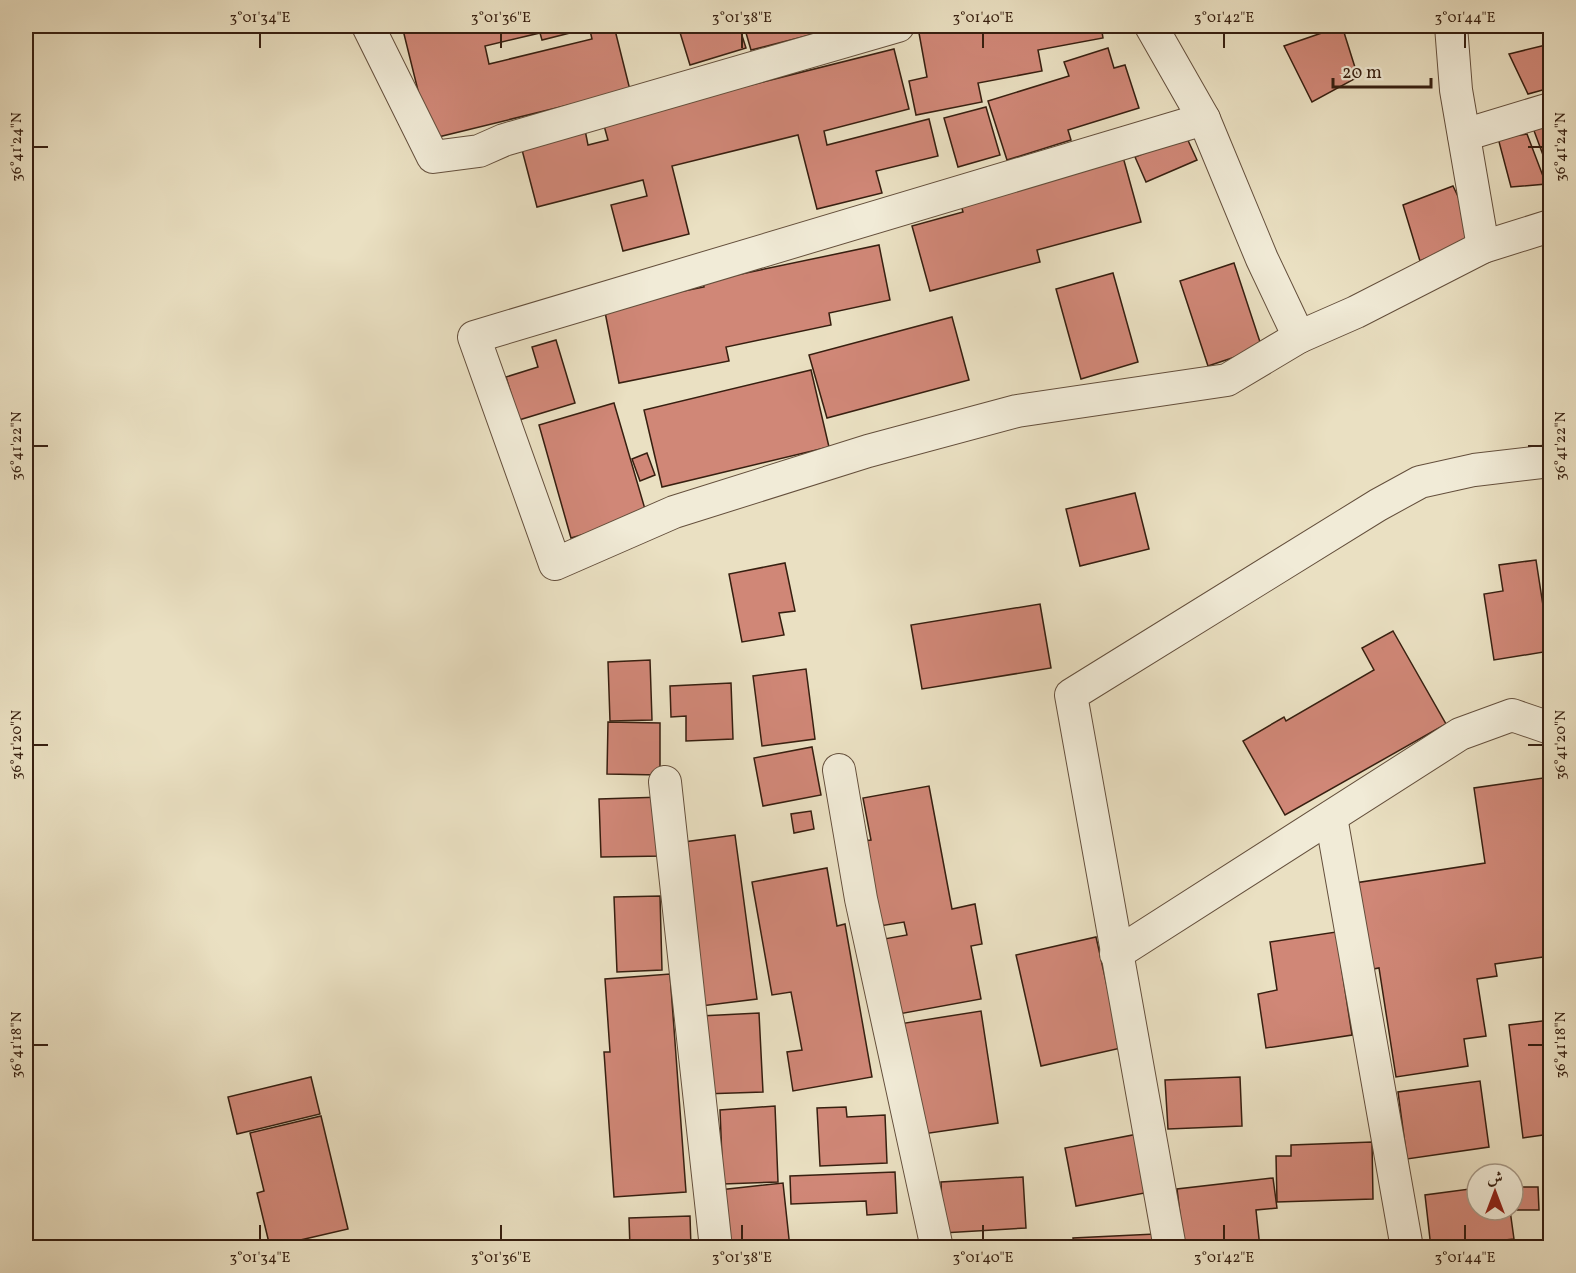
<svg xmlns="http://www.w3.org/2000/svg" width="1576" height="1273" font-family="Vollkorn,Amiri,serif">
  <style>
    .building { fill: #d08777; stroke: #371f10; stroke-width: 1.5 }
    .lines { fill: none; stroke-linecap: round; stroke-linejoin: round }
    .street-casing { stroke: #644f3c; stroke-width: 34 }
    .street { stroke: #f1ebd7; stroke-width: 32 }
    .ticks { fill: none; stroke: #371f10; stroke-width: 2 }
    .neatline { fill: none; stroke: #371f10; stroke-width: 2 }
    .ticks-label { font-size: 15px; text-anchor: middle; fill: #371f10 }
  </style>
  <rect width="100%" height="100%" fill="#eae0c2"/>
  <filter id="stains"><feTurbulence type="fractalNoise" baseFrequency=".00333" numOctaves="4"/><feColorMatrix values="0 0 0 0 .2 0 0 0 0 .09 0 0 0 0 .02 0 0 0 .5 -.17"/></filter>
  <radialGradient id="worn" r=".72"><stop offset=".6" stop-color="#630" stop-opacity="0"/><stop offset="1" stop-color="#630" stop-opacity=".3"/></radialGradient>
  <g class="building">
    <path d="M402 26H585L586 29 542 40 540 33 485 46 489 64 592 39 589 26H614L630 90 430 139Z"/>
    <path d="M678 26H739L746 48 690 65Z"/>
    <path d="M744 26H816L818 33 751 50Z"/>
    <path d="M957 26H1101L1103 38 1038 50 1042 71 978 83 982 102 916 115 909 81 927 77 919 33Z"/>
    <path d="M1342 26 1358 77 1312 102 1284 46Z"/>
    <path d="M1550 44V88L1528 94 1509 54Z"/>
    <path d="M1108 48 1114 68 1125 65 1139 108 1068 130 1071 140 1007 160 988 101 1069 76 1064 62Z"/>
    <path d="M894 49 909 109 824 131 827 145 929 119 938 156 876 171 882 193 817 209 798 135 672 166 689 234 623 251 611 205 647 196 643 180 537 207 521 146 585 130 588 145 608 140 603 122Z"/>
    <path d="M986 107 1000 155 958 167 944 118Z"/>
    <path d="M1550 126V174L1533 128Z"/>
    <path d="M1527 134 1546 184 1511 187 1498 138Z"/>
    <path d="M1186 136 1197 160 1146 182 1135 157Z"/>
    <path d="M1123 157 1141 222 1037 250 1040 262 930 291 912 226 963 212 960 201Z"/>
    <path d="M1453 186 1477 236 1420 261 1403 205Z"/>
    <path d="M879 245 890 300 829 313 831 325 726 347 729 361 619 383 604 307 704 287 703 282Z"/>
    <path d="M1234 263 1262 348 1208 366 1180 281Z"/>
    <path d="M1113 273 1138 362 1081 379 1056 289Z"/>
    <path d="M952 317 969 380 827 418 809 355Z"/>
    <path d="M556 340 575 403 519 420 506 377 538 367 532 347Z"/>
    <path d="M811 370 829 447 662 487 644 410Z"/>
    <path d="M614 403 647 516 571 538 539 425Z"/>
    <path d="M647 453 655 475 640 481 632 459Z"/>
    <path d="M1135 493 1149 549 1080 566 1066 509Z"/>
    <path d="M1536 560 1550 651 1494 660 1484 594 1503 591 1499 565Z"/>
    <path d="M785 563 795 611 779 613 784 635 742 642 729 574Z"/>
    <path d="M1040 604 1051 668 922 689 911 625Z"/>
    <path d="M1393 631 1446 724 1285 815 1243 741 1284 717 1286 721 1374 670 1362 648Z"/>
    <path d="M650 660 652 720 610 721 608 662Z"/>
    <path d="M806 669 815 739 762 746 753 676Z"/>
    <path d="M731 683 733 739 686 741V716L671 717 670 686Z"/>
    <path d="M608 722 660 723V775L607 774Z"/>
    <path d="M812 747 821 795 763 806 754 758Z"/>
    <path d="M1543 778 1550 826V956L1495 964 1497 976 1477 979 1486 1036 1464 1039 1468 1066 1396 1077 1379 968 1368 970 1355 883 1485 863 1474 788Z"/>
    <path d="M929 786 952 909 975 904 982 944 971 946 981 999 899 1014 884 939 907 935 904 922 880 926 863 841 871 840 863 798Z"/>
    <path d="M663 797 664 856 601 857 599 799Z"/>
    <path d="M811 811 814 829 794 833 791 814Z"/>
    <path d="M735 835 757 999 701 1006 684 842Z"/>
    <path d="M827 868 837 926 845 924 872 1077 793 1091 787 1052 802 1050 791 992 772 995 752 882Z"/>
    <path d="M660 896 662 970 617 972 614 897Z"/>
    <path d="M1336 932 1352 1035 1266 1048 1258 994 1277 990 1270 942Z"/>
    <path d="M1096 937 1121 1048 1041 1066 1016 955Z"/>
    <path d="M670 974 686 1192 614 1197 604 1052H610L605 979Z"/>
    <path d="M981 1011 998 1123 916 1135 899 1024Z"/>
    <path d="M759 1013 763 1092 703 1094 700 1016Z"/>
    <path d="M1550 1020V1134L1523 1138 1509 1025Z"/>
    <path d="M311 1077 320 1114 237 1134 228 1097Z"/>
    <path d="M1240 1077 1242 1126 1168 1129 1165 1080Z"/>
    <path d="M1480 1081 1489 1147 1407 1159 1398 1092Z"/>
    <path d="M775 1106 778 1182 723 1184 720 1110Z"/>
    <path d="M846 1107 847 1117 885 1115 887 1163 820 1166 817 1108Z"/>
    <path d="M321 1116 348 1229 270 1247 257 1193 264 1191 250 1133Z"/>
    <path d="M1138 1134 1150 1192 1076 1206 1065 1148Z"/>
    <path d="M1372 1142 1373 1199 1277 1202 1276 1156H1291V1145Z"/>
    <path d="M895 1172 897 1213 867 1215 866 1201 791 1204 790 1176Z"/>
    <path d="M1023 1177 1026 1228 943 1233 941 1182Z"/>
    <path d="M1273 1178 1277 1208 1256 1210 1260 1248H1184L1177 1189Z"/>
    <path d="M783 1183 790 1248H726L719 1190Z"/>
    <path d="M1516 1187H1538L1539 1210H1517Z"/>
    <path d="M1477 1188V1210H1510L1514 1239 1431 1248 1425 1195Z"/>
    <path d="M690 1216 691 1248H630L629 1218Z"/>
    <path d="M1155 1234 1156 1248H1074L1073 1238Z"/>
  </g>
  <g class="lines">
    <defs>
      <g id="street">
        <path d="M368 26 433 157 479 151 504 140 898 26"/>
        <path d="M1151 26 1204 119 1262 259 1299 337 1356 312 1483 247 1550 226"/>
        <path d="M1451 26 1456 90 1483 247"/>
        <path d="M1204 119 474 337 555 564 674 512 868 451 1017 411 1227 380 1299 337"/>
        <path d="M1464 135 1550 109"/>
        <path d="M839 770 861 899 937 1248"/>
        <path d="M665 782 716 1248"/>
        <path d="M1331 817 1407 1248"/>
        <path d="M1116 954 1460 734 1512 715 1550 728"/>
        <path d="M1170 1248 1071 695 1378 505 1420 482 1474 470 1550 461"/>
      </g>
    </defs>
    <use href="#street" class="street-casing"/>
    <use href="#street" class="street"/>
  </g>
  <path class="ticks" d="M260 33V48M501 33V48M742 33V48M983 33V48M1224 33V48M1465 33V48M33 147H48M1528 147H1543M33 446H48M1528 446H1543M33 745H48M1528 745H1543M33 1045H48M1528 1045H1543M260 1225V1240M501 1225V1240M742 1225V1240M983 1225V1240M1224 1225V1240M1465 1225V1240"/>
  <rect width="1576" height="1273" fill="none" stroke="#eae0c2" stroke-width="66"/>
  <g transform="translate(1495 1192)"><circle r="28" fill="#f1ebd7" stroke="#a79987" stroke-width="1.5"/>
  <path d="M0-4.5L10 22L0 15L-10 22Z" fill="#8f2418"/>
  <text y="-9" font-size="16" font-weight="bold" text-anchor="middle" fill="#371f10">ش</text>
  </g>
  <path d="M1333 78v9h98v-9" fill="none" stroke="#371f10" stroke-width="3"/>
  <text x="1342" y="78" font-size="18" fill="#371f10" stroke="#f1ebd7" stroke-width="4.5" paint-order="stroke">20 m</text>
  <rect x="33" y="33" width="1510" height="1207" class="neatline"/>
  <g class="ticks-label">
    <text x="260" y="22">3°01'34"E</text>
    <text x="501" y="22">3°01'36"E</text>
    <text x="742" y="22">3°01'38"E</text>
    <text x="983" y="22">3°01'40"E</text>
    <text x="1224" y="22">3°01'42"E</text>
    <text x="1465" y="22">3°01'44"E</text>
    <text transform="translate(16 147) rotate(-90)" y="5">36°41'24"N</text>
    <text transform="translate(1560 147) rotate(-90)" y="5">36°41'24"N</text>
    <text transform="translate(16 446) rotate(-90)" y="5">36°41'22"N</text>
    <text transform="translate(1560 446) rotate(-90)" y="5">36°41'22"N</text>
    <text transform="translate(16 745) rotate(-90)" y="5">36°41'20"N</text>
    <text transform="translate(1560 745) rotate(-90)" y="5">36°41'20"N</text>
    <text transform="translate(16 1045) rotate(-90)" y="5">36°41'18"N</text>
    <text transform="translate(1560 1045) rotate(-90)" y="5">36°41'18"N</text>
    <text x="260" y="1262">3°01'34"E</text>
    <text x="501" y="1262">3°01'36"E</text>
    <text x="742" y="1262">3°01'38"E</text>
    <text x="983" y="1262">3°01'40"E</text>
    <text x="1224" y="1262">3°01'42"E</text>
    <text x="1465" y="1262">3°01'44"E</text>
  </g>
  <rect width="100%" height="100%" filter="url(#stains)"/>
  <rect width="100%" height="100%" fill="url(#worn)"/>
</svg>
